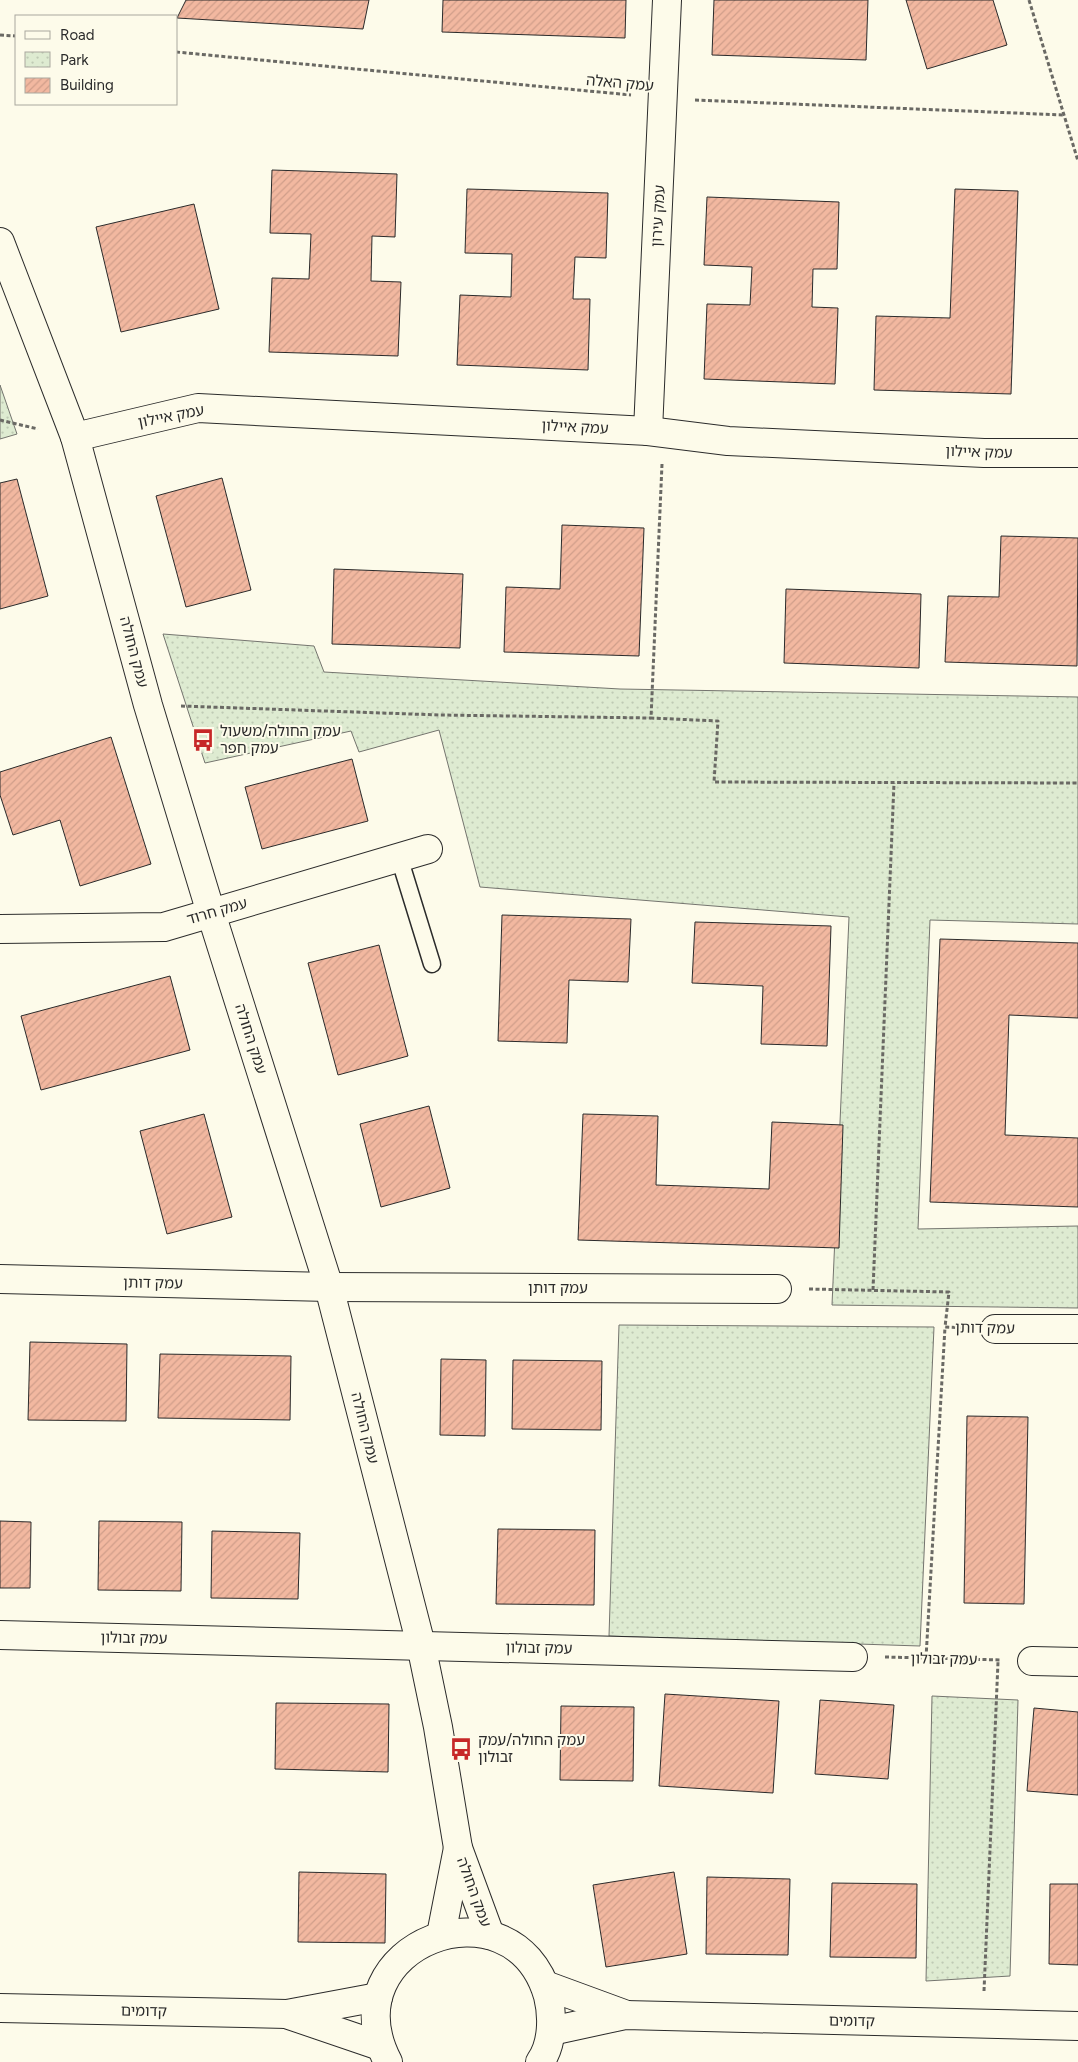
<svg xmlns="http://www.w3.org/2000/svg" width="1078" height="2062" font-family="Figtree,'Noto Sans Hebrew',sans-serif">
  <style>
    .park { fill: url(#park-dots); stroke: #74746e }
    .building { fill: url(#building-hatch); stroke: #2b2b2b }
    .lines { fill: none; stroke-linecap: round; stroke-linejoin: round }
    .lane-casing { stroke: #2b2b2b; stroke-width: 19 }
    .street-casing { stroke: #2b2b2b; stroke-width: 30 }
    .secondary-casing { stroke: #2b2b2b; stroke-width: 30 }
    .path { stroke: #6a6964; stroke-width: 3; stroke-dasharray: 4 2.5; stroke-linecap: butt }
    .lane { stroke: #fdfbea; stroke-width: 16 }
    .street { stroke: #fdfbea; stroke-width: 28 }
    .secondary { stroke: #fdfbea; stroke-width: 28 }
    .labels { text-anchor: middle; stroke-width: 4; stroke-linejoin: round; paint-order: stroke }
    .street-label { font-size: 15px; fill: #2b2b2b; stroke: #fdfbea }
    .poi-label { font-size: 15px; fill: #2b2b2b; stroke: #fdfbea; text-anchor: start }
  </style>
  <defs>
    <pattern id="park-dots" width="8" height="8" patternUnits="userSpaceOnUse" patternTransform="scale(1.25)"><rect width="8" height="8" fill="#deebd1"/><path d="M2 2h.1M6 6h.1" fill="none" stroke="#bfcab4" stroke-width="1.8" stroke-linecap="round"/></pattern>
    <pattern id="building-hatch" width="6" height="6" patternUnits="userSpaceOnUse" patternTransform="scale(1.25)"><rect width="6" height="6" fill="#f2b8a0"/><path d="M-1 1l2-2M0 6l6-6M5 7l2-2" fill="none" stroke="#d09e8a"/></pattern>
  </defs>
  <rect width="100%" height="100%" fill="#fdfbea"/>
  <g class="park">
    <path d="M0 385 17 434 0 439Z"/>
    <path d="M163 634 314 646 324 672 620 689 1078 697V924L930 920 918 1229 1078 1226V1308L832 1305 849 917 480 887 439 730 359 752 351 731 205 763Z"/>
    <path d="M619 1325 934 1327 920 1646 609 1636Z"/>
    <path d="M932 1696 1018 1700 1010 1976 926 1981Z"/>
  </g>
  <g class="building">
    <path d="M186 0H369L363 29 177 18Z"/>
    <path d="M443 0H626L625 38 442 32Z"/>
    <path d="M714 0H868L866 60 712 55Z"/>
    <path d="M906 0H993L1007 45 927 69Z"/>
    <path d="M272 170 397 174 395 237 372 236 371 281 401 282 398 356 269 352 272 278 309 279 311 234 270 233Z"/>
    <path d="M467 189 608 193 606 258 575 257 573 299H590L588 370 457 365 460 295 511 297 512 254 465 253Z"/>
    <path d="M955 189 1018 191 1011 394 874 390 876 316 950 318Z"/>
    <path d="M707 197 839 202 837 269H813L812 307 838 308 835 384 704 379 707 304 750 305 752 267 704 265Z"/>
    <path d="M194 204 219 309 121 332 96 227Z"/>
    <path d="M222 478 251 590 186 607 156 496Z"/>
    <path d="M17 479 48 596 0 609V483Z"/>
    <path d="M562 525 644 528 639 656 504 652 506 587 560 589Z"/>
    <path d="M1001 536 1078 538 1077 666 945 662 948 596 999 597Z"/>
    <path d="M334 569 463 574 460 648 332 644Z"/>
    <path d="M786 589 921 594 919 668 784 663Z"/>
    <path d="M111 737 151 864 80 886 60 820 13 835 0 795V772Z"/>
    <path d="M352 759 368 821 262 849 245 787Z"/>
    <path d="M502 915 631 919 628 982 569 980 567 1043 498 1041Z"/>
    <path d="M695 922 831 926 827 1046 761 1044 763 986 692 983Z"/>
    <path d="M940 939 1078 943V1018L1009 1015 1005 1135 1078 1138V1207L930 1202Z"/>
    <path d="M379 945 408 1056 338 1075 308 963Z"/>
    <path d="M170 976 190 1050 41 1090 21 1016Z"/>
    <path d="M429 1106 450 1188 381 1207 360 1124Z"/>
    <path d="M204 1114 232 1217 167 1234 140 1131Z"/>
    <path d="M583 1114 658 1116 656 1185 769 1189 772 1122 843 1125 839 1248 578 1240Z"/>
    <path d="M30 1342 127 1344 126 1421 28 1420Z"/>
    <path d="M160 1354 291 1356 290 1420 158 1418Z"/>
    <path d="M441 1359 486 1360 485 1436 440 1435Z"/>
    <path d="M513 1360 602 1361 601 1430 512 1429Z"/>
    <path d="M967 1416 1028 1417 1024 1604 964 1603Z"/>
    <path d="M0 1521 31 1522 30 1588H0Z"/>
    <path d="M99 1521 182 1522 181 1591 98 1590Z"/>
    <path d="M498 1529 595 1530 594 1605 496 1604Z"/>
    <path d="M212 1531 300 1533 298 1599 211 1598Z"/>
    <path d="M665 1694 779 1701 773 1793 659 1786Z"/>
    <path d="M820 1700 894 1705 888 1779 815 1774Z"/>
    <path d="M276 1703 389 1704 388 1772 275 1769Z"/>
    <path d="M561 1706 634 1707 633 1781 560 1780Z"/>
    <path d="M1034 1708 1078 1712V1795L1027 1791Z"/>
    <path d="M299 1872 386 1874 385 1943 298 1942Z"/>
    <path d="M674 1872 687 1954 606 1967 593 1885Z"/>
    <path d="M707 1877 790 1879 788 1955 706 1954Z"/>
    <path d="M832 1883 917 1884 916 1958 830 1957Z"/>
    <path d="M1050 1884H1078V1965L1049 1964Z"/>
  </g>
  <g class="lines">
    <defs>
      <path id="lane" d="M399 857 432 964"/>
      <g id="street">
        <path d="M648 431 667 0"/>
        <path d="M75 437 148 705 211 913 329 1287 421 1645 438 1727 458 1848 490 1935"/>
        <path d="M0 929 164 927 428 849"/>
        <path d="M0 1279 329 1287 777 1289"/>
        <path d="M995 1329H1078"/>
        <path d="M0 1635 853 1657"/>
        <path d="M1032 1661 1078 1662"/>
        <path d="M441 1935 458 1848"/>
        <path d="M545 1985 624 2014"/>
        <path d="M0 2008 287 2014 378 1997"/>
        <path d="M289 2015 380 2046"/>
        <path d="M551 2031 625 2015 1078 2026"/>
        <path d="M388 2062C327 1944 513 1875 548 1996 553 2016 553 2044 540 2062"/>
      </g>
      <path id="secondary" d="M0 242 75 437 198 408 648 431 728 441 984 453H1078"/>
    </defs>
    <use href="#lane" class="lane-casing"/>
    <use href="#street" class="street-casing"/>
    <use href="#secondary" class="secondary-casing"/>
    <g class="path">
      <path d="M1029 0 1078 161"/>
      <path d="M0 35 16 36"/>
      <path d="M176 52 631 95"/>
      <path d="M695 100 1064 115"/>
      <path d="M0 420 38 429"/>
      <path d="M662 464 651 718 718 721 714 782 1078 783"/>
      <path d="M181 706 440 715 651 718"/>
      <path d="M809 1289 949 1292 945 1327 964 1328"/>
      <path d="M873 1290 894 783"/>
      <path d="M885 1657 1001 1660"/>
      <path d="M926 1658 945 1327"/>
      <path d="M984 1991 998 1662"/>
    </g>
    <use href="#lane" class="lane"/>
    <use href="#street" class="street"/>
    <use href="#secondary" class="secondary"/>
  </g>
  <defs>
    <symbol id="bus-bare" viewBox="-9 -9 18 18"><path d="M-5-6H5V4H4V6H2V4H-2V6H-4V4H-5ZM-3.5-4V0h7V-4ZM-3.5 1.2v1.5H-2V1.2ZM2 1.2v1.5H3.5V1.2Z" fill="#c62828" stroke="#fdfbea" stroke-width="2.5" paint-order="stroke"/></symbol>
  </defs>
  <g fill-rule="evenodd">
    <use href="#bus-bare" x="187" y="724" width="32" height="32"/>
    <use href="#bus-bare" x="445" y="1733" width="32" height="32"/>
  </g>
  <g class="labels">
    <g class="street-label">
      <text transform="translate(620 83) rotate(5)" y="5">עמק האלה</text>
      <text transform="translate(658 216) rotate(-87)" y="5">עמק עירון</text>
      <text transform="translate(171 416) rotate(-11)" y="5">עמק איילון</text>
      <text transform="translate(575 427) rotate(3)" y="5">עמק איילון</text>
      <text transform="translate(979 452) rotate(2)" y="5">עמק איילון</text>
      <text transform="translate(134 652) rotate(75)" y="5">עמק החולה</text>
      <text transform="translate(217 911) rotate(-16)" y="5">עמק חרוד</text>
      <text transform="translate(251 1039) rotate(72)" y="5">עמק החולה</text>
      <text transform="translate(153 1283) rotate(1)" y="5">עמק דותן</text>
      <text x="558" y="1293">עמק דותן</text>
      <text transform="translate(985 1328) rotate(1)" y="5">עמק דותן</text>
      <text transform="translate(365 1428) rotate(76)" y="5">עמק החולה</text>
      <text transform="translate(134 1638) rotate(1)" y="5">עמק זבולון</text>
      <text transform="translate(539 1648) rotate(1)" y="5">עמק זבולון</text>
      <text transform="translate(944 1659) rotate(1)" y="5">עמק זבולון</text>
      <text transform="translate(474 1892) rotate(70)" y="5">עמק החולה</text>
      <text transform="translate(144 2011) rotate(1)" y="5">קדומים</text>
      <text transform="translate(852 2021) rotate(1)" y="5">קדומים</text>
    </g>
    <g class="poi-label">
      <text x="220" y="736">עמק החולה/משעול<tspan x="220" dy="17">עמק חפר</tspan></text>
      <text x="478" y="1745">עמק החולה/עמק<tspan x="478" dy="17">זבולון</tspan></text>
    </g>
  </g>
  <rect x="15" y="15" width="162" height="90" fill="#fdfbea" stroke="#a9a89e"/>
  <rect x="25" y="31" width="25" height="8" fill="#fdfbea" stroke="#a9a89e"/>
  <text x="60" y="40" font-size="15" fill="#2b2b2b">Road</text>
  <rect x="25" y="52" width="25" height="15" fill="url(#park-dots)" stroke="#a9a89e"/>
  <text x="60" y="65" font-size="15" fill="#2b2b2b">Park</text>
  <rect x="25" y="78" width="25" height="15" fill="url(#building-hatch)" stroke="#a9a89e"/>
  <text x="60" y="90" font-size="15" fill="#2b2b2b">Building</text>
</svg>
